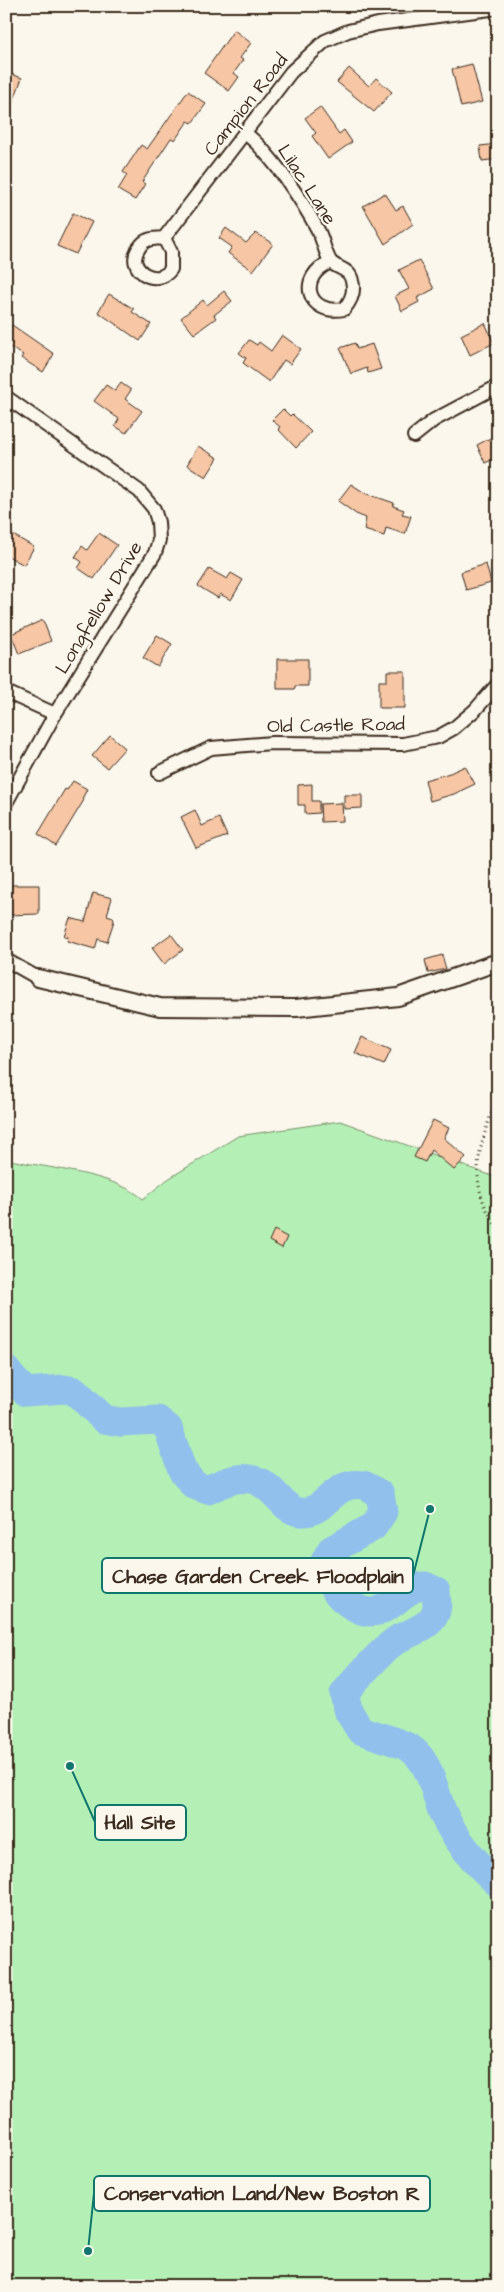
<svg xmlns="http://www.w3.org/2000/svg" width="504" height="2292" font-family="'Architects Daughter',sans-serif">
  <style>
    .green { fill: #b4f0b5; stroke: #788d6a }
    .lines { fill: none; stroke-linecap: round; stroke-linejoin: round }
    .river { stroke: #91c0ec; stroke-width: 29 }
    .building { fill: #f6c6a5; stroke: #3b2a1e }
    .minor-casing { stroke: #3b2a1e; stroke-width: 16 }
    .tertiary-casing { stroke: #3b2a1e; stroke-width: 20 }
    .path { stroke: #3b2a1e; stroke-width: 3; stroke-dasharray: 1 4; stroke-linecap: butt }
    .minor { stroke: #fbf7ec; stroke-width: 12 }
    .tertiary { stroke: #fbf7ec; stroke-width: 16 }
    .labels { text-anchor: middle; stroke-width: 4.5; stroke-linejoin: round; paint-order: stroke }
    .street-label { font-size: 19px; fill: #3b2a1e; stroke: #fbf7ec }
    .leader { fill: none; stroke: #0f766e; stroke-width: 2 }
    .callout-dot { fill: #0f766e; stroke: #fbf7ec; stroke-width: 2 }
    .callout { fill: #fbf7ec; stroke: #0f766e; stroke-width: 2 }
    .callout-label { font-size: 20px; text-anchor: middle; font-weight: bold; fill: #3b2a1e }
  </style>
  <rect width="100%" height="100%" fill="#fbf7ec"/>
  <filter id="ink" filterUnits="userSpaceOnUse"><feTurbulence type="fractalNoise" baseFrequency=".02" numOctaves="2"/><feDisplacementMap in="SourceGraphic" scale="10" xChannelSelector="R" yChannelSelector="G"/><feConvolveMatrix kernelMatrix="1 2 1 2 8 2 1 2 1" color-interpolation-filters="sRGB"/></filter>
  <g filter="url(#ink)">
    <path class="green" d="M340 1121 498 1178V2286H6V1159C44 1168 114 1173 143 1199L168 1179 238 1136Z"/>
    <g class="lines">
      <path class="river" d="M6 1370 14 1380 26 1392 64 1389 75 1391 104 1419 120 1422 158 1420 168 1428 182 1470 194 1485 208 1490C275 1453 273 1517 306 1512 328 1509 335 1480 363 1485 368 1486 375 1492 380 1494L383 1512 373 1527 331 1550 324 1563C326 1578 332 1589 343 1599 385 1635 398 1584 425 1586 428 1587 433 1590 436 1591 437 1600 439 1612 431 1620 422 1630 409 1633 398 1639 386 1646 352 1683 344 1694L349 1712 360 1730C373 1735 401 1742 411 1749 431 1763 434 1792 443 1813 453 1837 478 1866 498 1883"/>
    </g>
    <g class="building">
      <path d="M234 30 251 43 240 58 243 60 234 73 239 77 229 91 204 73Z"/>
      <path d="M472 64 482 102 461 107 452 69Z"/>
      <path d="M349 68 369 86 376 78 392 92 374 112 337 82Z"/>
      <path d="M6 72 22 78 8 116 6 115Z"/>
      <path d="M188 91 206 104 192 123 188 121 175 140 171 138 142 182 145 184 135 200 118 190 127 175 123 172 141 145 147 149Z"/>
      <path d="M320 107 339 134 344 130 352 142 328 159 312 136 316 133 305 118Z"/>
      <path d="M498 144V159L482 161 480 146Z"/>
      <path d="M385 193 396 210 403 206 413 224 385 244 363 206Z"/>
      <path d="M73 213 92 222 76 254 57 246Z"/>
      <path d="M226 228 246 243 256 233 273 244 253 271 228 253 232 247 219 238Z"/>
      <path d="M419 260 434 289 417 298 419 302 402 311 395 296 409 289 399 270Z"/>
      <path d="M224 291 232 301 214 315 216 318 194 334 181 318 203 300 207 305Z"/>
      <path d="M109 294 134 309 132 312 151 324 140 341 98 312Z"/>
      <path d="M485 323 494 343 470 355 461 335Z"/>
      <path d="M12 325 54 354 43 372 21 358 23 355 6 345V334Z"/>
      <path d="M282 335 301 349 290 364 284 360 269 382 243 363 246 358 239 353 249 340 257 345 259 342 271 351Z"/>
      <path d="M355 343 357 349 372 344 381 369 368 373 367 368 351 374 340 348Z"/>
      <path d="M121 383 131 390 125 399 142 411 126 433 115 426 119 419 94 401 106 385 115 391Z"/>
      <path d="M283 409 290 416 292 414 311 432 296 448 278 429 280 427 272 420Z"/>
      <path d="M498 434V457L485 463 477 445Z"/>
      <path d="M198 446 218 458 206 477 187 465Z"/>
      <path d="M351 484 365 493 394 503 393 506 404 510 402 514 411 516 405 534 386 528 384 536 364 530 366 518 356 514 338 501Z"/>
      <path d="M6 531 34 547 24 565 6 555Z"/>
      <path d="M99 533 117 545 94 579 78 568 82 562 75 557 82 546 87 550Z"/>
      <path d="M486 564 491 583 466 590 461 572Z"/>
      <path d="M209 569 227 579 231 573 243 580 231 600 220 594 218 598 198 586Z"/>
      <path d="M43 620 51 641 19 654 11 634Z"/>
      <path d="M157 635 172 644 158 667 143 658Z"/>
      <path d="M277 659H308V686H295V689H277Z"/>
      <path d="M387 671H405V708H379V681H387Z"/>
      <path d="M110 735 125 748 107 768 92 756Z"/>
      <path d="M465 766 475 784 454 794 430 801 425 780 450 773Z"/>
      <path d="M73 781 87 789 82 799 84 800 56 846 38 834 65 789 67 790Z"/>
      <path d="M312 784V801H319V813L305 814V805H298V785Z"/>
      <path d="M344 795H362V808L344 809Z"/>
      <path d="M342 803 343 821 321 822 320 804Z"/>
      <path d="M195 810 202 826 219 818 227 836 196 848 181 817Z"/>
      <path d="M11 885H39V914L6 915V889H11Z"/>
      <path d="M93 893 112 898 107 915 113 917 114 921 107 942 98 939 95 949 67 941 68 937 64 936 70 918 85 922Z"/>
      <path d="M171 934 183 950 164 964 152 948Z"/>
      <path d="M442 955 446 969 428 973 425 960Z"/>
      <path d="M362 1037 391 1050 384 1065 355 1053Z"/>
      <path d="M433 1120 449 1128 444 1138 466 1157 454 1170 431 1150 425 1162 414 1157Z"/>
      <path d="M274 1230 287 1237 282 1248 269 1241Z"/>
    </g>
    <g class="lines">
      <defs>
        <g id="minor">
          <path d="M245 133C272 154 303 202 319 232 323 241 325 252 330 261 336 269 350 268 352 281 355 291 351 301 344 309 307 316 296 276 331 262"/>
          <path d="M164 238 171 252V269C157 289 124 269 139 248 141 245 144 241 148 240 153 238 159 239 164 238L291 72 325 41 348 31 378 24 498 8"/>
          <path d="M6 397 139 491 154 509 158 522 159 540 155 553 55 714 6 803"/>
          <path d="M414 436 434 420 498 386"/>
          <path d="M6 692 55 714"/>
          <path d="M159 773 211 748 272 743 403 744 438 737 454 728 475 710 498 684"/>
          <path d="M6 960 38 978"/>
        </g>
        <path id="tertiary" d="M38 978 160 1007 296 1008 398 997 498 962"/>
      </defs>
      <use href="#minor" class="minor-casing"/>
      <use href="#tertiary" class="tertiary-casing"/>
      <g class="path">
        <path d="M498 1094C481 1145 463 1179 498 1229"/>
        <path d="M493 1110 498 1111"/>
      </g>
      <use href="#minor" class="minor"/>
      <use href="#tertiary" class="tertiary"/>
    </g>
  </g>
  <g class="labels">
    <g class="street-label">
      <text transform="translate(245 104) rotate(-52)" y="7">Campion Road</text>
      <text transform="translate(308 184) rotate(57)" y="7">Lilac Lane</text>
      <text transform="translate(98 607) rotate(-59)" y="7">Longfellow Drive</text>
      <text transform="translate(336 724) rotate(-1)" y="7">Old Castle Road</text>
    </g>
  </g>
  <path class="leader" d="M430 1509L413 1576M70 1766L95 1822M88 2251L94 2193"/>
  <g class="callout-dot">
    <circle cx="430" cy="1509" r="5"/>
    <circle cx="70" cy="1766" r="5"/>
    <circle cx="88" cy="2251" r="5"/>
  </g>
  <g class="callout">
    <rect x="102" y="1558" width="311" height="35" rx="5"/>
    <rect x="95" y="1805" width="91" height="35" rx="5"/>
    <rect x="94" y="2176" width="336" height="35" rx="5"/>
  </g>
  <g class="callout-label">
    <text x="258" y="1583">Chase Garden Creek Floodplain</text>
    <text x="140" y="1829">Hall Site</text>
    <text x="262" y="2200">Conservation Land/New Boston R</text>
  </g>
  <rect width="504" height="2292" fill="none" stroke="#fbf7ec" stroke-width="25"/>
  <rect x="12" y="12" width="479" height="2267" fill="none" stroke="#3b2a1e" stroke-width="2" filter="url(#ink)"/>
</svg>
